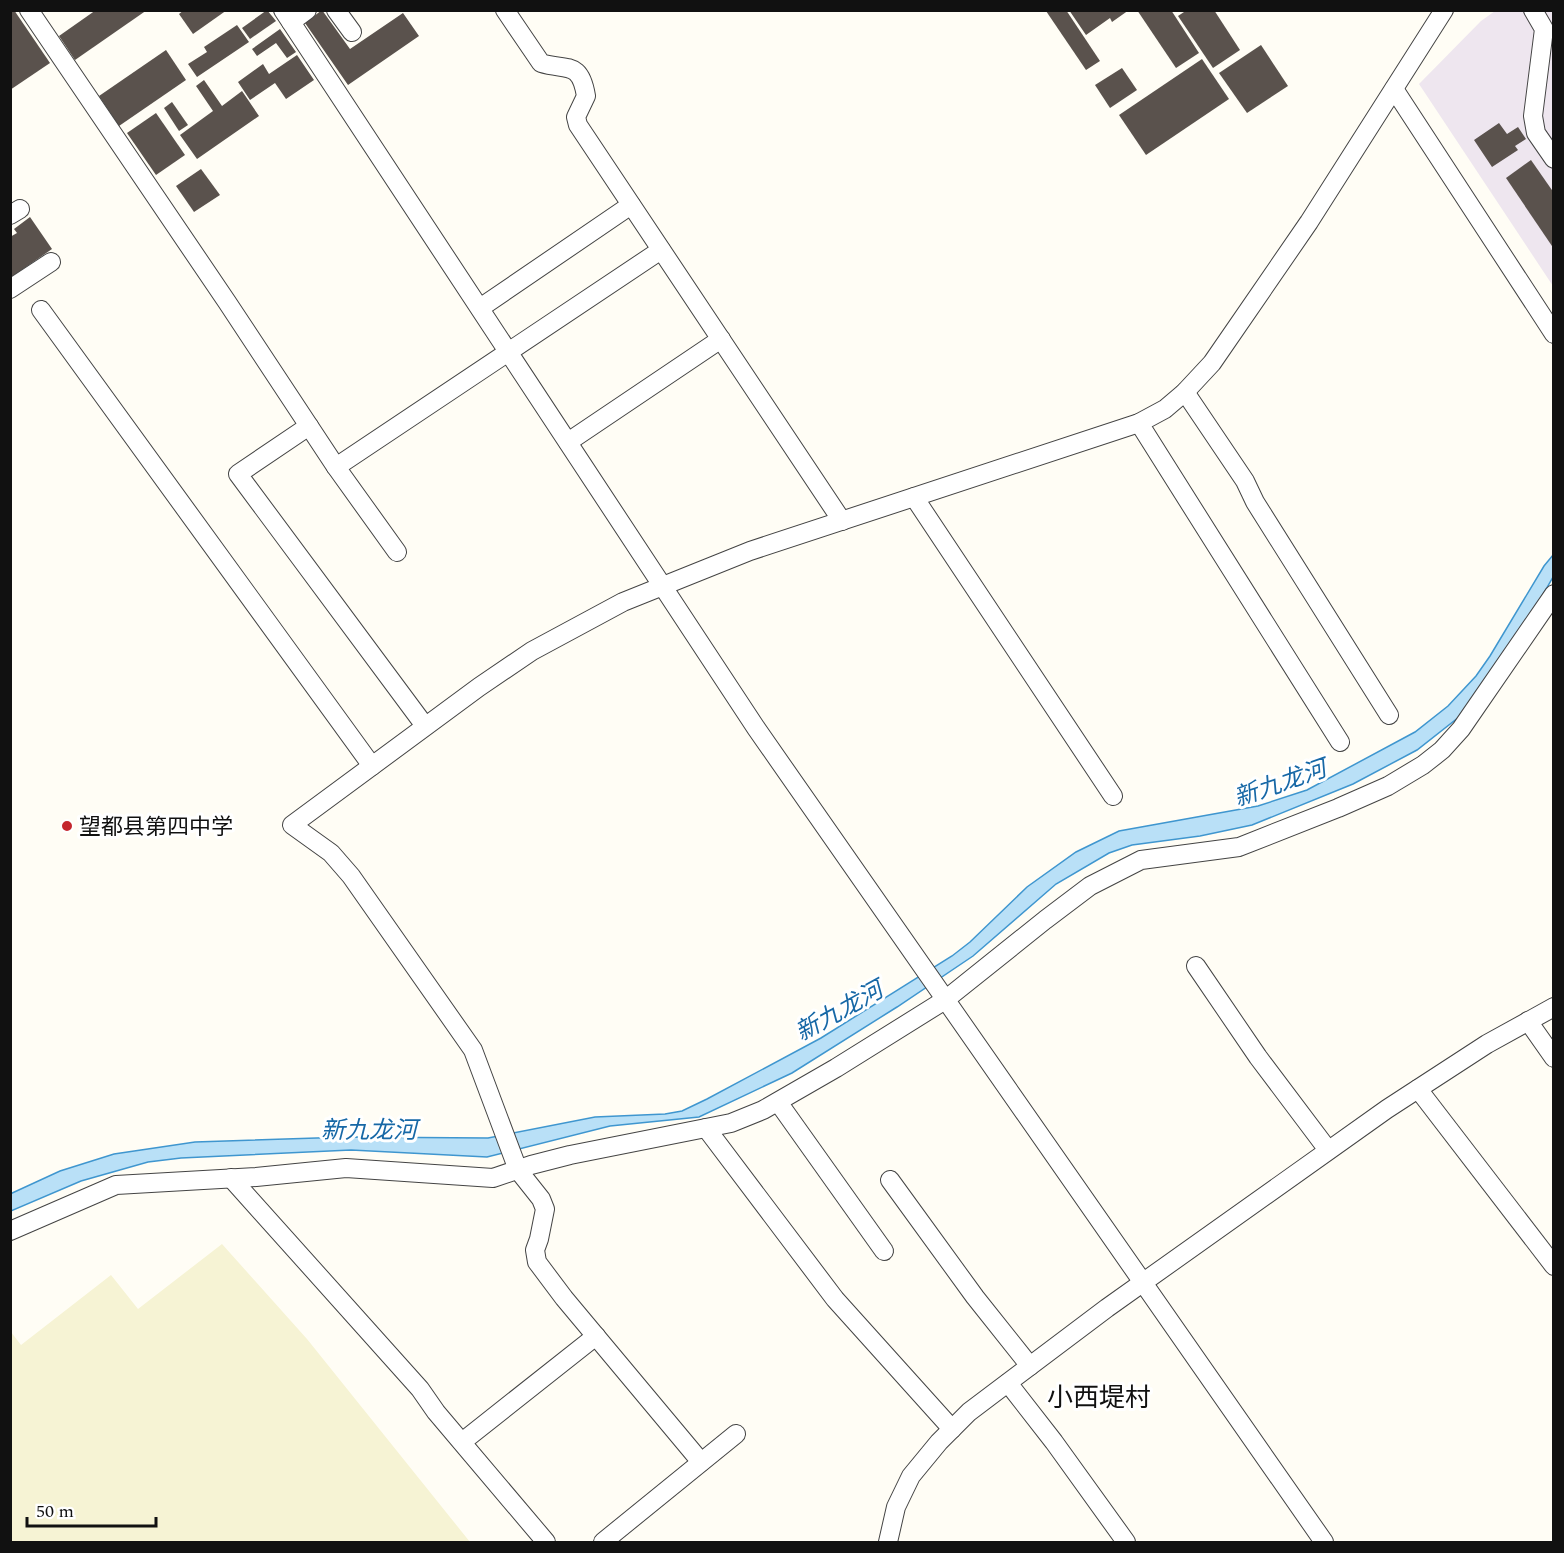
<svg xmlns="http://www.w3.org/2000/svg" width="1564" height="1553" font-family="Spectral,'Noto Sans SC',serif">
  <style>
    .industrial { fill: #eee6ef }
    .farmland { fill: #f6f3d4 }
    .water { fill: #b9e0f7; stroke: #3f96cf; stroke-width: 1.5 }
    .building { fill: #5a524d }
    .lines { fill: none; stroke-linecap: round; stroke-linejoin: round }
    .minor-casing { stroke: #444; stroke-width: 20 }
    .minor { stroke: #fff; stroke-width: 18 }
    .poi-dot { fill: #c4262e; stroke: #fff; stroke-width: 2 }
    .labels { text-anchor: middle; stroke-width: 6; stroke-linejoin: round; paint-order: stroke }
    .poi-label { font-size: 22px; fill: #111; stroke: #fff; text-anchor: start }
    .water-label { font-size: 24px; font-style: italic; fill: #1768a6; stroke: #fff }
    .quarter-label { font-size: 26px; fill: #111; stroke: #fff }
  </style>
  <rect width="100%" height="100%" fill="#fffdf5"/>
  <path class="industrial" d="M1495 11H1553V286L1419 84 1481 21Z"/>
  <path class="farmland" d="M222 1244 307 1339 470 1542H11V1332L21 1345 111 1275 138 1309Z"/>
  <path class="water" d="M1553 555V577L1522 631 1459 717 1417 750 1353 784 1252 825 1200 836 1132 845 1109 853 1056 884 973 956 897 1007 792 1073 699 1117 610 1126 487 1157 351 1150 181 1158 148 1162 81 1181 11 1211 10 1194 60 1171 114 1154 195 1142 348 1137 488 1138 595 1117 665 1114 682 1111 707 1099 821 1038 952 956 970 942 1027 887 1076 852 1119 831 1258 806 1307 790 1415 732 1448 706 1476 676 1490 656 1544 566Z"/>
  <g class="building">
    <path d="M10 10H14L50 63 10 90Z"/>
    <path d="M96 10H147L75 60 59 36Z"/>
    <path d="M184 10H227L193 34 179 14Z"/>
    <path d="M267 10 276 21 250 39 242 28Z"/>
    <path d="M322 10 350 49 403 13 419 36 348 85 305 23Z"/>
    <path d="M1047 10H1066L1100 61 1086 70 1046 11Z"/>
    <path d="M1069 10H1129L1112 22 1110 18 1086 35Z"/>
    <path d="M1137 10H1171L1199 53 1176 68Z"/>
    <path d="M1187 10H1214L1240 50 1213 68 1178 16Z"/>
    <path d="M237 25 249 42 197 77 188 64 207 52 204 47Z"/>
    <path d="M280 29 296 52 287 58 276 43 257 56 252 49Z"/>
    <path d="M1261 45 1288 86 1247 113 1219 73Z"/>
    <path d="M166 50 186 80 119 126 99 96Z"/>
    <path d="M297 55 314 80 286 99 275 83 250 100 238 82 263 64 269 74Z"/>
    <path d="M1202 59 1229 99 1146 155 1119 115Z"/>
    <path d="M1122 68 1137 90 1110 108 1095 85Z"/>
    <path d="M204 80 222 106 242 91 259 116 197 159 180 135 213 111 196 86Z"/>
    <path d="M172 102 188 125 179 131 164 108Z"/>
    <path d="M156 113 185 155 156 175 127 133Z"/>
    <path d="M1499 123 1507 134 1518 127 1526 139 1515 146 1518 150 1492 167 1474 140Z"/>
    <path d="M1531 160 1554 193V249L1506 178Z"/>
    <path d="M201 169 220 195 194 212 176 186Z"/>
    <path d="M30 217 52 249 10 278V237L17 233 14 229Z"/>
  </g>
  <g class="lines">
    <defs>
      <g id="minor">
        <path d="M29 10 227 302 336 467 397 552"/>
        <path d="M283 10 756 728 1324 1542"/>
        <path d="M336 10 352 32"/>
        <path d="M505 10 541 63C567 71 580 60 586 96L576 117 578 125 842 521"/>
        <path d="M1533 10 1544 29 1533 116 1536 133 1554 159"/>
        <path d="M291 22 307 10"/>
        <path d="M1394 89 1554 334"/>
        <path d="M10 215 20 209"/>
        <path d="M10 289 51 262"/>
        <path d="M480 308 631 205"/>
        <path d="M41 310 372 766"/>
        <path d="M1185 392 1245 481 1255 502 1389 715"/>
        <path d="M1139 423 1340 742"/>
        <path d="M309 426 238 474 425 726"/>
        <path d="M568 442 721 339"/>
        <path d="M336 467 661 250"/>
        <path d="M914 497 1113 796"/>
        <path d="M1196 966 1258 1057 1328 1150"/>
        <path d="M1528 1021 1554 1058"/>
        <path d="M1418 1089 1554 1266"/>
        <path d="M778 1102 884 1251"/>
        <path d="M706 1128 835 1299 952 1429"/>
        <path d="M231 1178 420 1389 436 1412 546 1542"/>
        <path d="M890 1180 975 1297 1030 1366"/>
        <path d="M10 1231 116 1185 256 1177 346 1168 493 1178 531 1165 570 1155 731 1123 763 1110 836 1068 945 1000 1045 920 1090 886 1141 860 1239 847 1338 808 1388 786 1423 765 1442 750 1461 729 1554 594"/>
        <path d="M1008 1383 1054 1442 1126 1542"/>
        <path d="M462 1442 596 1336"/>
        <path d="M701 1462 564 1298 537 1262 535 1250 539 1239 545 1209 541 1199 518 1170 473 1050 351 876 331 853 292 825 479 687 532 651 623 602 750 551 1139 423 1165 409 1185 392 1212 363 1309 222 1444 10"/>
        <path d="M603 1542 736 1434"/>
        <path d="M888 1542 896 1507 911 1476 939 1442 969 1412 1107 1308 1387 1109 1487 1044 1554 1007"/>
      </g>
    </defs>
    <use href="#minor" class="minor-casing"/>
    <use href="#minor" class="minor"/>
  </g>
  <circle class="poi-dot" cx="67" cy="826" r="6"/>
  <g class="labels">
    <g class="poi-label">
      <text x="79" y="834">望都县第四中学</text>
    </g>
    <g class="water-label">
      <text transform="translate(1280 783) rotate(-19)" y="8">新九龙河</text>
      <text transform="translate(839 1011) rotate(-29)" y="8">新九龙河</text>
      <text x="369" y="1138">新九龙河</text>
    </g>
    <g class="quarter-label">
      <text x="1099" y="1406">小西堤村</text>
    </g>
  </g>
  <rect width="1564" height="1553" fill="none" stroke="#111111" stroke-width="24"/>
  <path d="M27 1517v9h129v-9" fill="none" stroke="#111111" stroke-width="3"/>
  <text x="36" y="1517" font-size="18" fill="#111111" stroke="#ffffff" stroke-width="4.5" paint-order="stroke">50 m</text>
</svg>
